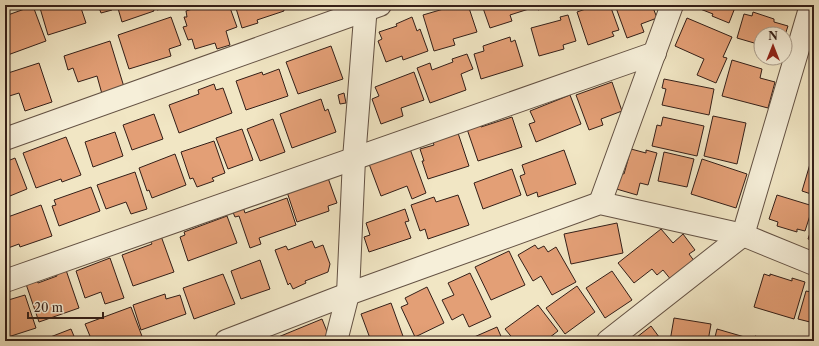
<svg xmlns="http://www.w3.org/2000/svg" width="819" height="346" font-family="'Libre Caslon Text',serif">
  <style>
    .building { fill: #e39f76; stroke: #341f18 }
    .lines { fill: none; stroke-linecap: round; stroke-linejoin: round }
    .minor-casing { stroke: #635143; stroke-width: 24 }
    .minor { stroke: #f6efd9; stroke-width: 22 }
  </style>
  <rect width="100%" height="100%" fill="#f1e6c4"/>
  <filter id="stains"><feTurbulence type="fractalNoise" baseFrequency=".005" numOctaves="4"/><feColorMatrix values="0 0 0 0 .2 0 0 0 0 .09 0 0 0 0 .02 0 0 0 .5 -.17"/></filter>
  <radialGradient id="worn" r=".72"><stop offset=".6" stop-color="#630" stop-opacity="0"/><stop offset="1" stop-color="#630" stop-opacity=".3"/></radialGradient>
  <g class="building">
    <path d="M49 5H80L86 23 48 35 40 8Z"/>
    <path d="M98 5H110L112 10 101 13Z"/>
    <path d="M117 5H152L154 11 122 22Z"/>
    <path d="M155 5H175L157 10Z"/>
    <path d="M205 5H229L237 27 226 31 230 45 217 49 215 43 195 49 192 39 188 40 183 27 187 26 184 17H187L186 11Z"/>
    <path d="M235 5H283L284 11 257 20 258 23 242 28Z"/>
    <path d="M303 5H317L305 9Z"/>
    <path d="M457 5H468L477 32 453 39 455 45 434 51 423 15Z"/>
    <path d="M484 5H534L535 7 510 15 512 21 490 28 483 8H485Z"/>
    <path d="M536 5H551L538 10Z"/>
    <path d="M597 5H610L619 30 612 32 614 36 588 45 577 12Z"/>
    <path d="M615 5H652L657 18 641 24 644 32 627 38Z"/>
    <path d="M690 5H736L729 23 712 16 713 14Z"/>
    <path d="M33 6 46 41 5 56V16Z"/>
    <path d="M753 12 774 19V22L788 26 785 35 761 34V45L737 38 744 14 752 16Z"/>
    <path d="M568 15 576 41 563 45 564 49 539 56 531 28 561 20 560 17Z"/>
    <path d="M171 17 181 45 169 49 171 56 129 69 118 35Z"/>
    <path d="M412 17 417 31 420 29 428 51 403 60 402 56 386 62 378 41 382 39 379 32 397 26 396 24Z"/>
    <path d="M687 18 732 37 723 57 727 58 716 83 697 75 704 59 675 46Z"/>
    <path d="M510 37 511 42 515 40 523 66 481 79 474 54 484 51 483 46Z"/>
    <path d="M110 41 124 87 102 94 97 76 78 82 73 68 68 70 64 56Z"/>
    <path d="M331 46 343 79 298 94 286 62Z"/>
    <path d="M467 54 473 69 461 74 466 90 430 103 417 68 430 63 432 70 453 62 452 59Z"/>
    <path d="M732 60 762 69 760 78 775 82 768 108 722 96Z"/>
    <path d="M39 63 52 102 25 111 19 93 6 97 5 74Z"/>
    <path d="M279 69 288 96 246 110 236 81 262 72 263 75Z"/>
    <path d="M414 72 424 100 401 108 403 116 381 124 372 99 379 96 375 87Z"/>
    <path d="M664 79 714 89 709 115 662 105 666 89 662 88Z"/>
    <path d="M612 82 622 111 601 119 603 125 589 130 576 95Z"/>
    <path d="M214 84 216 90 223 88 232 113 179 133 169 105 199 94 198 90Z"/>
    <path d="M344 93 346 103 340 104 338 95Z"/>
    <path d="M570 95 581 124 536 142 529 124 535 122 530 111Z"/>
    <path d="M321 99 325 111 328 109 336 132 292 148 280 114Z"/>
    <path d="M814 102V118L810 117Z"/>
    <path d="M154 114 163 139 132 150 123 125Z"/>
    <path d="M713 116 746 123 737 164 704 156Z"/>
    <path d="M512 117 522 147 478 161 467 129 480 124 481 127Z"/>
    <path d="M663 117 704 126 697 156 652 146 657 125 661 126Z"/>
    <path d="M273 119 285 152 260 161 247 129Z"/>
    <path d="M242 129 253 160 228 169 216 138Z"/>
    <path d="M115 132 123 156 93 167 85 142Z"/>
    <path d="M458 133 469 166 428 179 422 161H424L420 149 434 145 433 142Z"/>
    <path d="M66 137 81 175 62 182 61 179 36 188 23 153Z"/>
    <path d="M214 141 225 173 212 178 214 181 197 187 193 178 190 179 181 152Z"/>
    <path d="M410 149 426 193 412 199 407 186 381 196 369 164Z"/>
    <path d="M631 149 646 153V150L657 153 648 185 640 183 637 195 613 188 618 172 624 174Z"/>
    <path d="M564 150 576 184 538 197 537 192 527 196 520 176 525 174 522 165Z"/>
    <path d="M664 152 694 159 687 187 658 181Z"/>
    <path d="M175 154 186 185 152 198 149 190 147 191 139 168Z"/>
    <path d="M15 158 27 189 5 198V162Z"/>
    <path d="M702 159 747 174 736 208 691 194Z"/>
    <path d="M810 164 814 165V195L802 191Z"/>
    <path d="M512 169 521 195 483 209 474 183Z"/>
    <path d="M135 172 147 209 131 214 126 202 106 209 97 185Z"/>
    <path d="M328 178 337 203 328 206 329 211 297 222 287 192Z"/>
    <path d="M91 187 100 211 59 226 52 206 56 205 54 200Z"/>
    <path d="M458 195 469 225 428 239 425 229 420 231 411 205 434 197 436 202Z"/>
    <path d="M777 195 813 206 805 231 797 229V232L777 226 778 222 769 219Z"/>
    <path d="M287 198 296 225 259 238 261 244 250 248 239 216 235 217 232 210 243 207 245 213Z"/>
    <path d="M41 205 52 236 20 247 19 244 8 248 5 240V218Z"/>
    <path d="M405 209 409 221 405 222 411 238 369 252 364 237 370 235 366 223Z"/>
    <path d="M227 216 237 243 188 261 180 237 185 235 184 232Z"/>
    <path d="M814 221V241L808 239Z"/>
    <path d="M617 223 623 253 571 264 564 234Z"/>
    <path d="M661 229 673 243 683 234 695 250 689 254 695 262 672 281 663 270 657 275 652 269 634 283 618 263Z"/>
    <path d="M161 236 174 272 133 286 122 255 152 244 150 240Z"/>
    <path d="M312 241 315 248 323 245 330 264 328 272 305 281 306 283 293 289 290 283 288 285 275 250 286 246 288 250Z"/>
    <path d="M535 245 538 249 544 246 548 252 556 247 576 282 552 295 541 276 533 281 518 255Z"/>
    <path d="M509 251 525 285 491 300 475 267Z"/>
    <path d="M110 258 124 298 105 304 101 292 85 298 76 271Z"/>
    <path d="M260 260 270 289 241 299 231 271Z"/>
    <path d="M66 270 79 308 39 322 26 284 37 281 38 283 57 276 56 273Z"/>
    <path d="M612 271 632 300 605 318 586 288Z"/>
    <path d="M470 273 491 317 469 327 463 314 452 320 442 300 454 295 448 283Z"/>
    <path d="M223 274 235 304 194 319 183 288Z"/>
    <path d="M764 274 770 276V274L792 281V278L805 282 794 319 754 307Z"/>
    <path d="M814 284V323L798 319 806 291 811 292Z"/>
    <path d="M577 286 595 312 565 334 546 308Z"/>
    <path d="M427 287 444 323 415 337 401 307 408 304 405 298Z"/>
    <path d="M165 294 166 299 180 295 186 314 141 330 133 305Z"/>
    <path d="M25 295 36 328 5 338V301Z"/>
    <path d="M391 303 404 339 400 341H371L361 314Z"/>
    <path d="M538 305 558 331 545 341H515L505 329Z"/>
    <path d="M131 307 143 339 139 341H92L85 324Z"/>
    <path d="M674 318 711 324 708 341H670Z"/>
    <path d="M322 319 328 334 326 341H272L271 340Z"/>
    <path d="M651 326 662 341H632Z"/>
    <path d="M497 327 503 341H465Z"/>
    <path d="M71 329 76 341H40Z"/>
    <path d="M717 329 748 338 747 341H714Z"/>
    <path d="M755 336 771 341H754Z"/>
  </g>
  <g class="lines">
    <defs>
      <g id="minor">
        <path d="M5 139 380 5"/>
        <path d="M600 203 672 5"/>
        <path d="M5 281 655 53"/>
        <path d="M226 341 348 294 600 203 743 235 814 264"/>
        <path d="M336 341 348 294 354 159 366 5"/>
        <path d="M608 341 743 235 811 5"/>
      </g>
    </defs>
    <use href="#minor" class="minor-casing"/>
    <use href="#minor" class="minor"/>
  </g>
  <rect width="819" height="346" fill="none" stroke="#f1e6c4" stroke-width="20"/>
  <rect x="6" y="6" width="807" height="334" fill="none" stroke="#341f18" stroke-width="2"/>
  <rect x="10" y="10" width="799" height="326" fill="none" stroke="#341f18"/>
  <g transform="translate(773 46)"><circle r="19" fill="#f6efd9" stroke="#a89c8c"/>
  <path d="M0-3L7 15L0 10L-7 15Z" fill="#8f2418"/>
  <text y="-6" font-size="11" font-weight="bold" text-anchor="middle" fill="#341f18">N</text>
  </g>
  <path d="M28 312v6h75v-6" fill="none" stroke="#341f18" stroke-width="2"/>
  <text x="34" y="312" font-size="12" fill="#341f18" stroke="#f6efd9" stroke-width="3" paint-order="stroke">20 m</text>
  <rect width="100%" height="100%" filter="url(#stains)"/>
  <rect width="100%" height="100%" fill="url(#worn)"/>
</svg>
